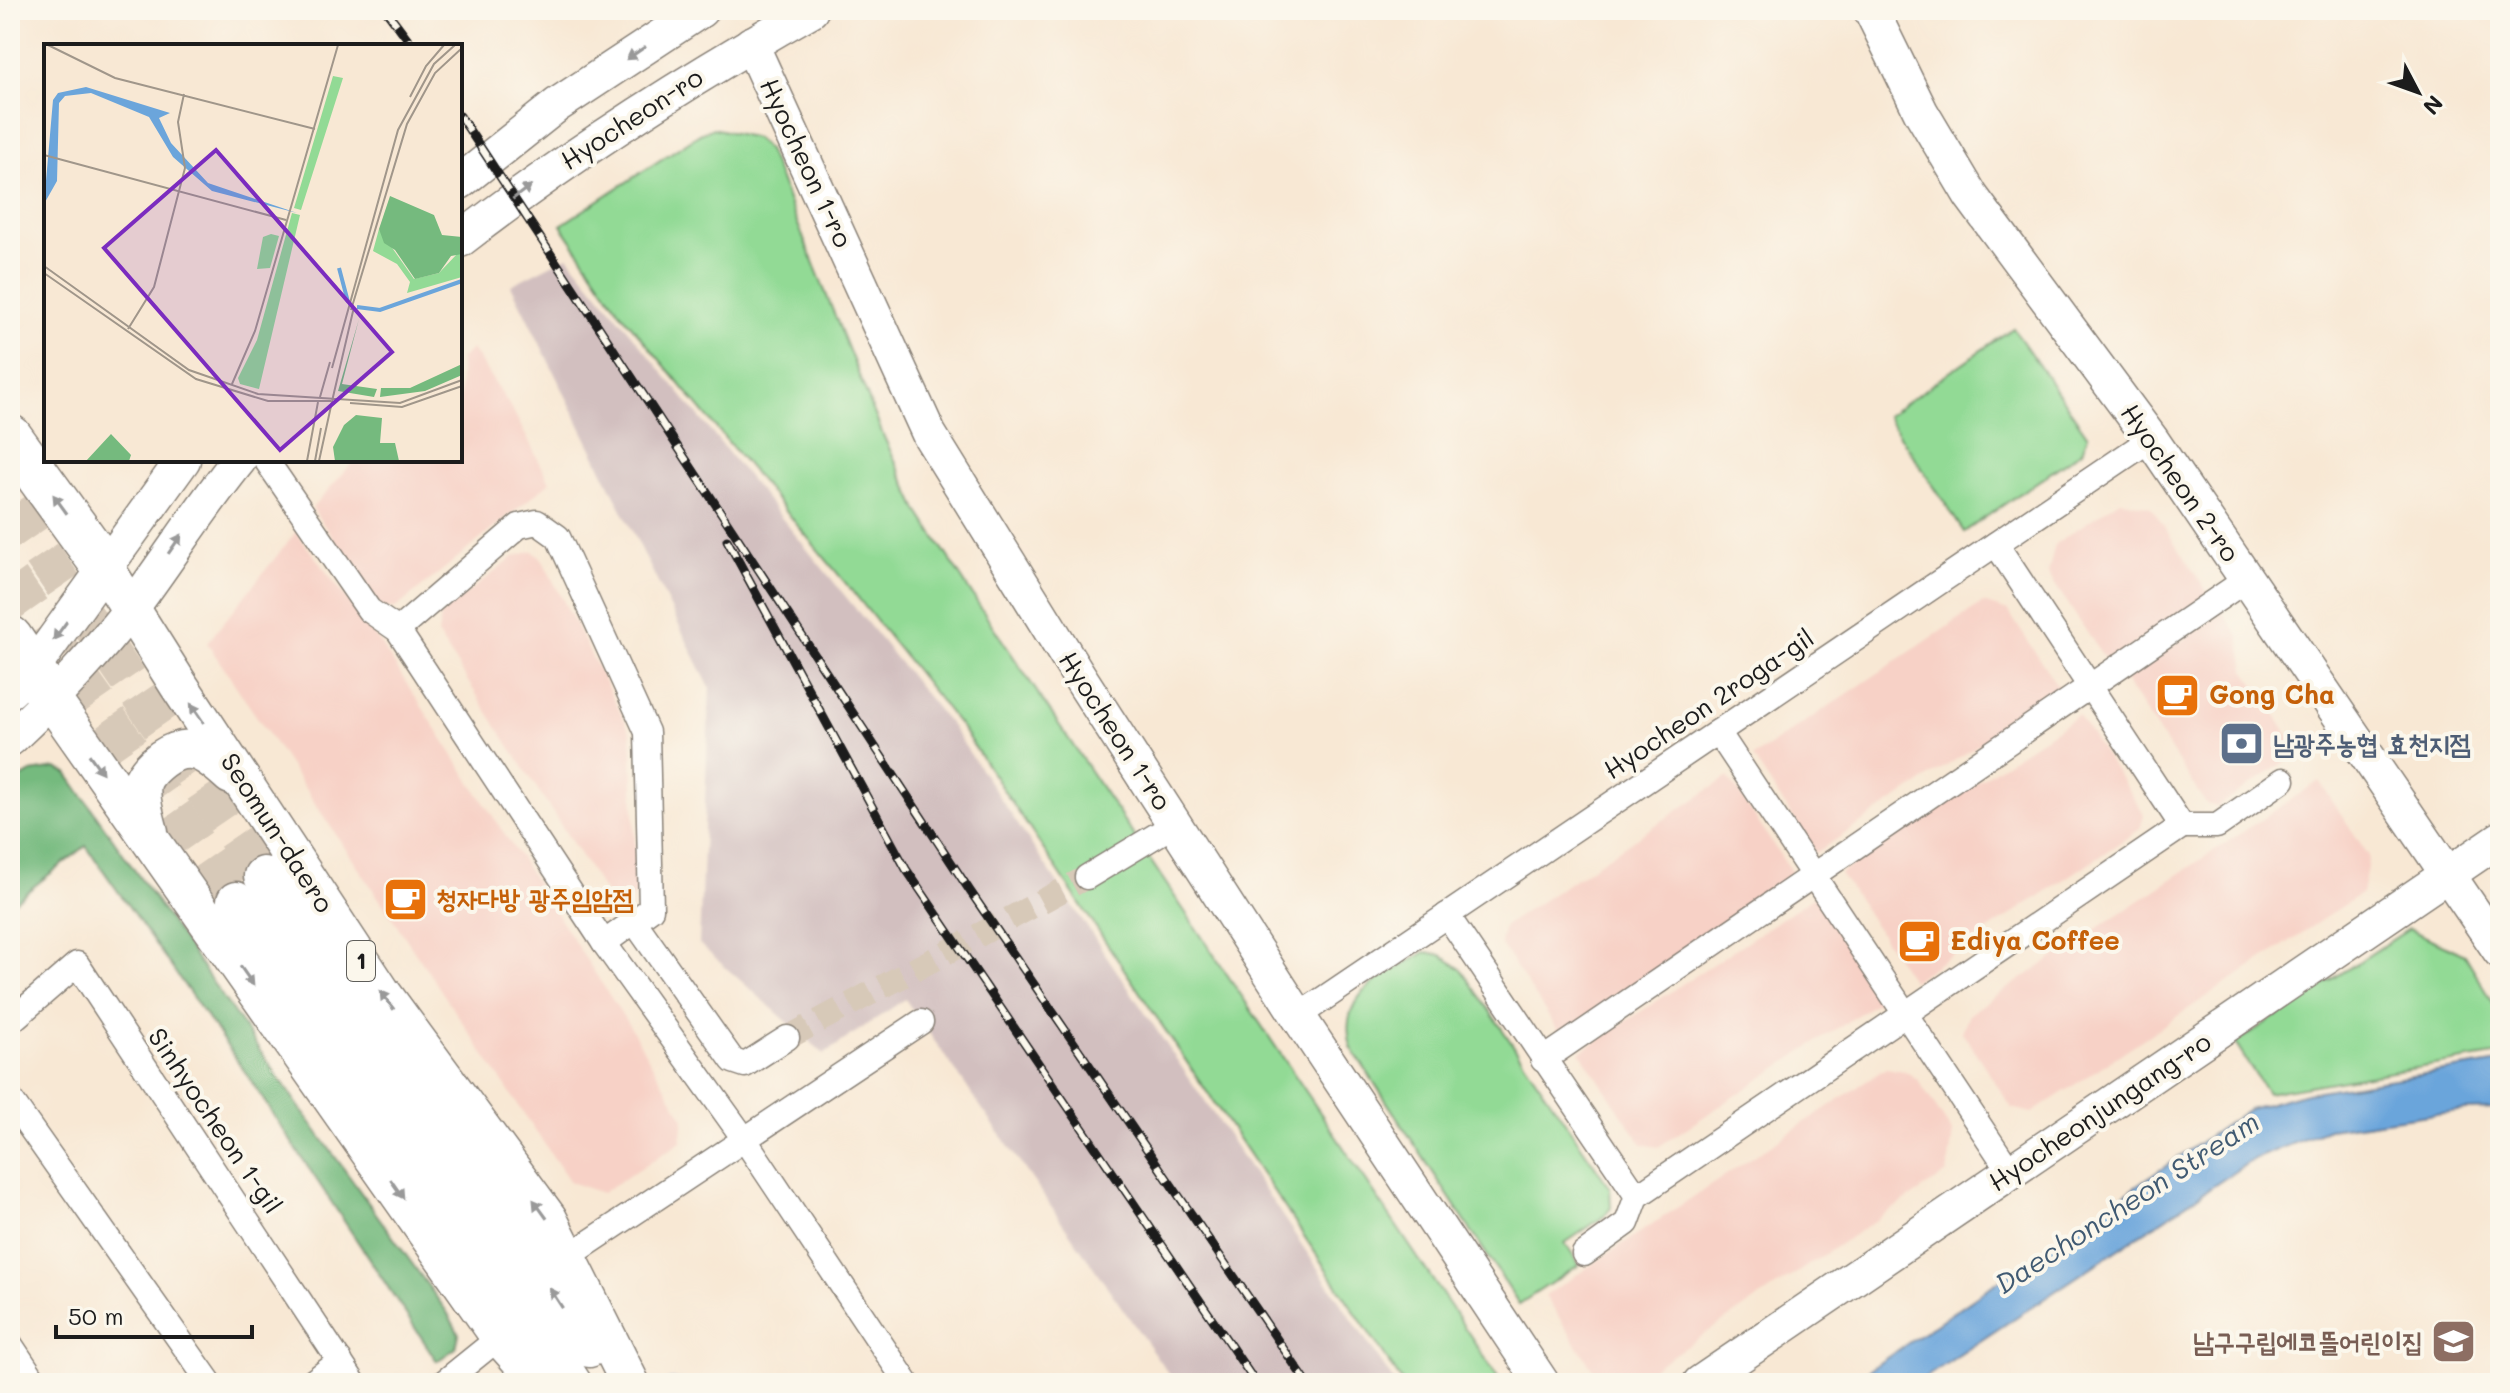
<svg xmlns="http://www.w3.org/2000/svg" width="2510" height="1393" font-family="Mali,'Poor Story',sans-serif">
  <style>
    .built { fill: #f7d1c6 }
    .industrial { fill: #d2bfbf }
    .green { fill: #92da95; stroke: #577b58; stroke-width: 2 }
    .forest { fill: #75ba7e; stroke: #486b4d; stroke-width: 2 }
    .water { fill: #6ba5db; stroke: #44607c; stroke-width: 2 }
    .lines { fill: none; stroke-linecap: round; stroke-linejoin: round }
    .stream { stroke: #6ba5db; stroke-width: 8 }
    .street-tunnel { stroke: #d7c9b8; stroke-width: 24; stroke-dasharray: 24 12; stroke-linecap: butt }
    .primary-tunnel { stroke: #d7c9b8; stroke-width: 38; stroke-dasharray: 38 19; stroke-linecap: butt }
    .street-casing { stroke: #8a8278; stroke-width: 27 }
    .secondary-casing { stroke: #8a8278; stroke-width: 37 }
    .primary-casing { stroke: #8a8278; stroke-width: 41 }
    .highway-casing { stroke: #8a8278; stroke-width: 47 }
    .street { stroke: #fff; stroke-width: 24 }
    .secondary { stroke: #fff; stroke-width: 34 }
    .primary { stroke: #fff; stroke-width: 38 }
    .highway { stroke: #fff; stroke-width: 44 }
    .rail-casing { stroke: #1c1c1c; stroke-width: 9 }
    .rail { stroke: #fbf7ec; stroke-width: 6; stroke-dasharray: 18; stroke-linecap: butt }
    .oneway { fill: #999 }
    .labels { text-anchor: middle; stroke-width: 8; stroke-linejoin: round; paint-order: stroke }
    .shield { fill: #fbf7ec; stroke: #5f5e5a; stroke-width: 2 }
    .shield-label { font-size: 24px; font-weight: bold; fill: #1c1c1c }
    .street-label { font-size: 26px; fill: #1c1c1c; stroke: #fbf7ec }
    .food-label { font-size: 26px; font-weight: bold; fill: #c56008; stroke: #fbf7ec; text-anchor: start }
    .service-label { font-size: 26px; font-weight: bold; fill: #4e5e75; stroke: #fbf7ec; text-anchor: start }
    .education-label { font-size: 26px; font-weight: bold; fill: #785e54; stroke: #fbf7ec; text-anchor: end }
    .water-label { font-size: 28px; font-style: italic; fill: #405a72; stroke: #fbf7ec }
    .inset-river { fill: none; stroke: #6ba5db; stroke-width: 4 }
    .inset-road { fill: none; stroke: #a0968a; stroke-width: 2 }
    .view { fill: #7b2cbf; fill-opacity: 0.15; stroke: #7b2cbf; stroke-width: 4 }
    .inset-edge { fill: none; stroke: #1c1c1c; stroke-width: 4 }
  </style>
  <rect width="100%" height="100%" fill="#fbf7ec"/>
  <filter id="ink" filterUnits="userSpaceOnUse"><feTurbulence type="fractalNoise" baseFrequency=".0125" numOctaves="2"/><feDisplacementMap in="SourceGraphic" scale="16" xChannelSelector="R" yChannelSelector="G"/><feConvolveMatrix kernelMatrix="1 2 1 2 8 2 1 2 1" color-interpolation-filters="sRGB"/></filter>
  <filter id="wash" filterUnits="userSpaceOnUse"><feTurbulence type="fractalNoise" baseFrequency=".006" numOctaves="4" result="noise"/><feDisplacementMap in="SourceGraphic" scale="32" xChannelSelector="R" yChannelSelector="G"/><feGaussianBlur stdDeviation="1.8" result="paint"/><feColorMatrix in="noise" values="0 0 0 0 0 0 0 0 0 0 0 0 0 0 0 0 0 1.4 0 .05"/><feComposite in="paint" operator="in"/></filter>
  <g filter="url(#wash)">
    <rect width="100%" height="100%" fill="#f8e8d4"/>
    <g class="built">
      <path d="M472 349 513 411 550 482 395 609 383 610 312 508 355 460H460V359Z"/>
      <path d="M2120 500 2151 507 2209 595 2107 662 2048 574 2055 544Z"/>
      <path d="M296 532 381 644 632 1030 684 1119 681 1142 602 1193 570 1182 207 643Z"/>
      <path d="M533 551 542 559 631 733 637 894 625 904 614 902 606 895 438 635 441 614 515 556Z"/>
      <path d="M1983 603 2008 611 2060 690 1816 853 1753 757Z"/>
      <path d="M2223 613 2239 636 2245 670 2300 752 2217 807 2206 804 2124 679Z"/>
      <path d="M2078 715 2144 814 2140 829 1912 981 1840 873Z"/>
      <path d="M1728 777 1796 879 1561 1035 1500 943 1504 926Z"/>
      <path d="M2319 781 2369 856 2362 893 2032 1113 2012 1108 1962 1032 1969 1014Z"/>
      <path d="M1815 896 1883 998 1658 1147 1642 1144 1580 1052Z"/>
      <path d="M1886 1068 1905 1071 1917 1079 1953 1133 1947 1173 1631 1383H1619L1598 1377 1545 1296Z"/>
    </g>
    <path class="industrial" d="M568 256 952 727 1395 1383H1175L905 999 824 1054 699 944 710 688 511 285Z"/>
    <g class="green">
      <path d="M713 128 755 138 768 150 883 435 919 512 988 619 1502 1383H1403L961 727 858 598 620 312 561 225 700 134Z"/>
      <path d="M2013 328 2088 436 2082 451 1964 532 1887 416Z"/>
      <path d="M2409 929 2465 955 2500 1014V1054L2267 1093 2235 1043Z"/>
      <path d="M1425 952 1441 955 1462 970 1610 1188 1611 1208 1603 1217 1565 1243 1579 1265 1519 1304 1351 1047C1336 992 1386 976 1425 952Z"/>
    </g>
    <path class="forest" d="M56 768 67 773 300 1108 447 1312 459 1334 456 1348 437 1361 237 1060 86 846 10 905V784L31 772Z"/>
    <path class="water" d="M2500 1062V1109L2464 1110 2329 1129 2254 1159 1917 1383H1850L2249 1109 2306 1093Z"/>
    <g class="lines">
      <path class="stream" d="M671 1383H679"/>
    </g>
  </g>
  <g filter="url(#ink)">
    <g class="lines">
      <path class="street-tunnel" d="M787 1038 1087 877"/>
      <g class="primary-tunnel">
        <path d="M10 507 263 876"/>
        <path d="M10 579 236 901"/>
      </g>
      <defs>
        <g id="street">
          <path d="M266 460 369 610 398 630 604 943 745 1140 907 1383"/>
          <path d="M398 630 519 526 537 522 558 537 647 732 651 909 604 943"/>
          <path d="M1718 732 2011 1173"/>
          <path d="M2182 826H2217L2283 780"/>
          <path d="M1087 877 1175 824"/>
          <path d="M1447 915 1637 1196 2182 826 1996 544"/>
          <path d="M634 921 733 1061 745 1065 787 1038"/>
          <path d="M1298 1016 2151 439"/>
          <path d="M10 1022 77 964 354 1383"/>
          <path d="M1543 1060 2247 579"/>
          <path d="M10 1099 210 1383"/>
          <path d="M1584 1254 1627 1223 1637 1196"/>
          <path d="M566 1258 921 1022"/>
          <path d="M10 1344 36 1383"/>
          <path d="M311 1383 340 1361"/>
          <path d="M443 1383 500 1337"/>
        </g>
        <g id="secondary">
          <path d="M1871 10 1921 112 1971 196 2151 439 2500 951"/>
          <path d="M751 44 929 434 1079 676 1298 1016 1542 1383"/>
          <path d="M460 182 557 105 701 10"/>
          <path d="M460 240C571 154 689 79 811 10"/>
          <path d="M10 691 31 671 183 460"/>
          <path d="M10 739C53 699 94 656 131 609 168 560 200 508 239 460"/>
          <path d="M1700 1383 2500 839"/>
        </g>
        <g id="primary">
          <path d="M105 568 178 684 381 992 548 1219 630 1383"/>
          <path d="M52 700 500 1337 541 1383"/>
          <path d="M149 832C145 817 139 798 142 783 145 773 154 765 162 759 191 739 208 754 231 775"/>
          <path d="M263 876 520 1242 589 1348"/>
          <path d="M236 901 492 1261 572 1383"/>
        </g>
        <g id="highway">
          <path d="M10 437 105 568"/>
          <path d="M10 638 52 700"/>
        </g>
      </defs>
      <use href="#street" class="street-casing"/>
      <use href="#secondary" class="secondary-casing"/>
      <use href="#primary" class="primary-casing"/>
      <use href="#highway" class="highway-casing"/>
      <use href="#street" class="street"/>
      <use href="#secondary" class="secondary"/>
      <use href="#primary" class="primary"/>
      <use href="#highway" class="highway"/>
      <defs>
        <g id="rail">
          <path d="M386 10 413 46"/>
          <path d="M460 116 970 891 1307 1383"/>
          <path d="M727 540 906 869 1256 1383"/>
        </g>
      </defs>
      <use href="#rail" class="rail-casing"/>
      <use href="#rail" class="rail"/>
    </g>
    <defs><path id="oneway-solid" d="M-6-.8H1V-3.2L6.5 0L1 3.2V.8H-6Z" transform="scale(2)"/></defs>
    <g class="oneway">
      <use href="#oneway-solid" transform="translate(636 53) rotate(146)"/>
      <use href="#oneway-solid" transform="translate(522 192) rotate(-37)"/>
      <use href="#oneway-solid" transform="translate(60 504) rotate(-126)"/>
      <use href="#oneway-solid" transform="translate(175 544) rotate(-55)"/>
      <use href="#oneway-solid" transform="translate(60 631) rotate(126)"/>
      <use href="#oneway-solid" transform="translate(197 713) rotate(-124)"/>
      <use href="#oneway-solid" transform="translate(96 764) rotate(54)"/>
      <use href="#oneway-solid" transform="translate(247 976) rotate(55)"/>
      <use href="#oneway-solid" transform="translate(387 1000) rotate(-126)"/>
      <use href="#oneway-solid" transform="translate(397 1189) rotate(55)"/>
      <use href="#oneway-solid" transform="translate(540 1209) rotate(-126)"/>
      <use href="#oneway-solid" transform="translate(556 1298) rotate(-123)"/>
    </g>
  </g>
  <defs>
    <symbol id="cafe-square" viewBox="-11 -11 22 22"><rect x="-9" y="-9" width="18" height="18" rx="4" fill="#e8710a" stroke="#fbf7ec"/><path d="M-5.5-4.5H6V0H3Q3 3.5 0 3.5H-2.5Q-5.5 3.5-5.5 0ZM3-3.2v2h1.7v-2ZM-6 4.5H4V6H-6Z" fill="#fff"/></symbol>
    <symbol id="bank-square" viewBox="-11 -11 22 22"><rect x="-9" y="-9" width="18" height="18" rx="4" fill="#5c6f8a" stroke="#fbf7ec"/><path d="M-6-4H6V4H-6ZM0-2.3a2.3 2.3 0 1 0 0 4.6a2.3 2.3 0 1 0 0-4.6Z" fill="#fff"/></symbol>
    <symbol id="school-square" viewBox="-11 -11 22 22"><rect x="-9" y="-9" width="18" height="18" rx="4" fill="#8d6e63" stroke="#fbf7ec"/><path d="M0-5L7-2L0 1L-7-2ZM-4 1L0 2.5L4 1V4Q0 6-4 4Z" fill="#fff"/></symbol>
  </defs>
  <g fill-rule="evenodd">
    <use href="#cafe-square" x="2152" y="670" width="51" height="51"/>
    <use href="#bank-square" x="2216" y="718" width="51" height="51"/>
    <use href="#cafe-square" x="380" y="874" width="51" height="51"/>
    <use href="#cafe-square" x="1894" y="916" width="51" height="51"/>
    <use href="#school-square" x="2428" y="1316" width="51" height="51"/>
  </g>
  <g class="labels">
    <rect class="shield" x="347" y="941" width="28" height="40" rx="6"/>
    <g class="shield-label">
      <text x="361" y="969">1</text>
    </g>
    <g class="street-label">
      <text transform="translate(632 119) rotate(-33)" y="9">Hyocheon-ro</text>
      <text transform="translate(806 163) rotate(65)" y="9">Hyocheon 1-ro</text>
      <text transform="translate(2180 483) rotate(55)" y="9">Hyocheon 2-ro</text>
      <text transform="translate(1709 704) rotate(-34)" y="9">Hyocheon 2roga-gil</text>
      <text transform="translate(1115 731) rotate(57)" y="9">Hyocheon 1-ro</text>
      <text transform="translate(277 833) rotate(57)" y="9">Seomun-daero</text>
      <text transform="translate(2100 1112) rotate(-34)" y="9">Hyocheonjungang-ro</text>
      <text transform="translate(215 1121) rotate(56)" y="9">Sinhyocheon 1-gil</text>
    </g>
    <g class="food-label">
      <text x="2209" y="704">Gong Cha</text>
      <text x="436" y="908">청자다방 광주임암점</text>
      <text x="1950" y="950">Ediya Coffee</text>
    </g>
    <g class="service-label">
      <text x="2273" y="753">남광주농협 효천지점</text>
    </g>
    <g class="education-label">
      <text x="2423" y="1351">남구구립에코뜰어린이집</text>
    </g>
    <g class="water-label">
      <text transform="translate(2127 1203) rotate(-33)" y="10">Daechoncheon Stream</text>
    </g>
  </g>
  <g transform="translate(44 44)">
    <rect width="418" height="418" fill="#f8e8d4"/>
    <path d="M289 32 299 34 257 166 250 164ZM248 169 256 171 215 345 196 340 194 334 213 296ZM335 185 370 235 395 229 413 210H418V233L363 249 366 238 353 220 329 207ZM227 190 235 192 226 224 213 225 219 193Z" fill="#92da95"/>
    <path d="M346 152 390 171 398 191 418 193V210L407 212 395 229 371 235 351 206 340 199 335 185ZM315 275 298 340 333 345 330 353 294 347ZM418 320V331L381 347 336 353 337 344H366ZM312 371 338 374 336 399H351L355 417H291L289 403 300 381ZM67 390 87 411 85 417H42Z" fill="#75ba7e"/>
    <path d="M42 43 126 69 115 74 127 99 164 139 253 169 168 147 129 113 105 73 47 49 21 52 15 59 13 137 0 160 9 56 14 49Z" fill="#6ba5db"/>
    <path class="inset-river" d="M295 224 304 258M313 263 336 266 418 237"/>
    <path class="inset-road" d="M4 1 71 34 271 85M366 53 382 22 400 1M0 111 242 176M0 222 145 326 214 350 356 359 418 336M0 229 152 335 224 357H287M307 266 363 80 391 29 418 4M84 285 110 243 141 124 134 78 140 50M288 324 354 86 390 20 411 1M188 340 211 287 294 1M276 353 286 318M289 353 310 263M306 359 358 363 418 342M263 417 274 358M271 417 277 384M275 417 289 353"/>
    <path class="view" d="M172 106 348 308 236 406 60 204Z"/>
    <rect width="418" height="418" class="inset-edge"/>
  </g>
  <rect width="2510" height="1393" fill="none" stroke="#fbf7ec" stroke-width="40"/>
  <g transform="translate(2418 92) rotate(131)" stroke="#fbf7ec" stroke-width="6" paint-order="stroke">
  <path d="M0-6L14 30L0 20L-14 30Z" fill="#1c1c1c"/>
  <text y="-12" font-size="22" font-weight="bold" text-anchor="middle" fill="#1c1c1c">N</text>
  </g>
  <path d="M56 1325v12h196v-12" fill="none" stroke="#1c1c1c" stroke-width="4"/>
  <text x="68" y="1325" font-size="24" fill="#1c1c1c" stroke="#fbf7ec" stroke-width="6" paint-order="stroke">50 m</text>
</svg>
